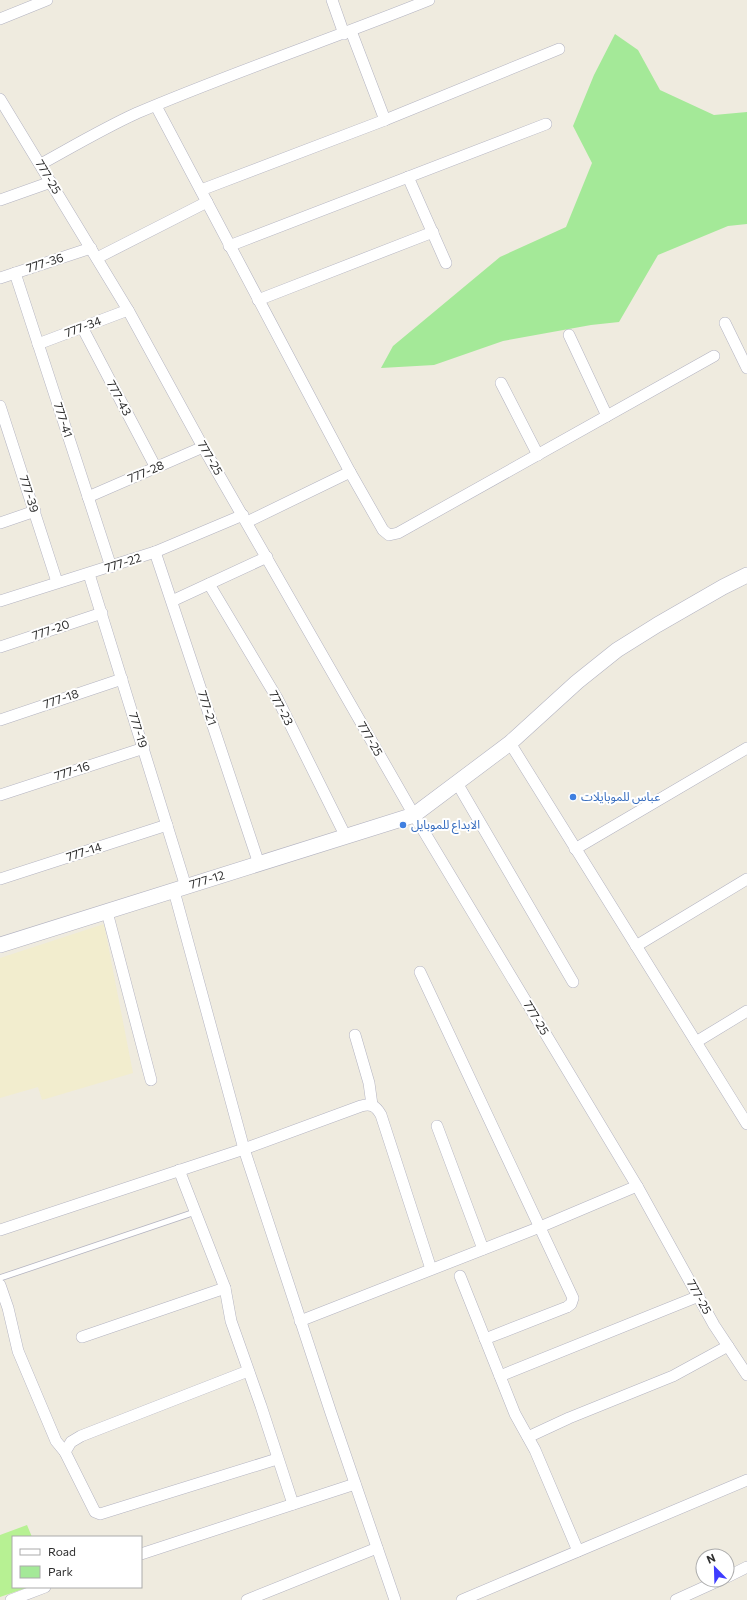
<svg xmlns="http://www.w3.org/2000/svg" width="747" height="1600" font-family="Commissioner,'Noto Sans Arabic',sans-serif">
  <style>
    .education { fill: #f2edce }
    .green { fill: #a4e998 }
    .pitch { fill: #b7f193 }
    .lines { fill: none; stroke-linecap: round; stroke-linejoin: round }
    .lane-casing { stroke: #b3b3c1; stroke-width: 7 }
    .street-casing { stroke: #b3b3c1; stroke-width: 12 }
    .secondary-casing { stroke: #b3b3c1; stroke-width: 16 }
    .lane { stroke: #fff; stroke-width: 5.5 }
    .street { stroke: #fff; stroke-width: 11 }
    .secondary { stroke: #fff; stroke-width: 15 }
    .shop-dot { fill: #3f7fe0; stroke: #fff; stroke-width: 1.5 }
    .labels { text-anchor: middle; stroke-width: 4; stroke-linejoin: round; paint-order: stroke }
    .street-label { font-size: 12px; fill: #2d2d2d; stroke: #fff }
    .shop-label { font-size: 12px; fill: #366cbe; stroke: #fff; text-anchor: start }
  </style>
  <rect width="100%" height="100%" fill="#efebdf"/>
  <path class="education" d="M104 924 133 1073 42 1100 38 1087 0 1098V958Z"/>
  <path class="green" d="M615 34 638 50 660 90 714 115 747 112V224L728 226 658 255 619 322 591 325 503 341 434 365 381 368 393 346 500 257 566 227 592 163 573 126 594 75Z"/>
  <path class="pitch" d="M27 1525 32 1537H13V1587H29L0 1597V1535Z"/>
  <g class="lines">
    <defs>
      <path id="lane" d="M0 1278 195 1212"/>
      <g id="street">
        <path d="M332 0 344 34"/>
        <path d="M0 19 47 0"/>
        <path d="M351 31 385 120"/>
        <path d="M0 99 128 310 203 447 414 815 637 1186 714 1325 747 1375"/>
        <path d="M156 106 350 472 383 530 389 535 398 533 714 356"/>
        <path d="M41 164C72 147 104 128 137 113 233 72 332 39 429 0"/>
        <path d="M408 177 446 263"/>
        <path d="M201 190 385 120 559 49"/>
        <path d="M0 200 51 182"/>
        <path d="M229 246 546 124"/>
        <path d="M97 258 207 202"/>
        <path d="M15 273 111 567"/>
        <path d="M0 278 91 248"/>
        <path d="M258 300 433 232"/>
        <path d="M725 323 747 368"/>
        <path d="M82 327 156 468"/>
        <path d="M569 335 607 416"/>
        <path d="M38 344 128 310"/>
        <path d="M501 383 538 455"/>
        <path d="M0 406 57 582"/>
        <path d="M88 497 203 447"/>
        <path d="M247 522 350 472"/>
        <path d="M0 523 35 511"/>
        <path d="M155 552 259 864"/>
        <path d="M89 574 186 887"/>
        <path d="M209 584 277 698 346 837"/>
        <path d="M0 601 155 552 243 515"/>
        <path d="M172 601 267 557"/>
        <path d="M0 647 102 613"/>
        <path d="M0 720 122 679"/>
        <path d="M510 743 747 1124"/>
        <path d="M457 783 573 982"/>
        <path d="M0 795 144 748"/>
        <path d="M575 849 747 748"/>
        <path d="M0 879 167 825"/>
        <path d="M174 891 244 1149 331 1413 395 1600"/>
        <path d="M107 912 151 1080"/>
        <path d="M636 946 747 879"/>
        <path d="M420 972 573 1298 571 1304 567 1307 485 1339"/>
        <path d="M355 1035 369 1083 372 1105"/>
        <path d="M696 1042 747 1011"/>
        <path d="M437 1126 483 1249"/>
        <path d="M179 1170 225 1288 231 1321 261 1406 293 1504"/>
        <path d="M0 1230 244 1149 361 1106C371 1103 376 1106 381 1115L431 1269"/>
        <path d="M460 1276 515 1414 535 1450 578 1551"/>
        <path d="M0 1285 8 1308 18 1351 56 1441 65 1452 95 1512 100 1514 277 1459"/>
        <path d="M300 1321 540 1227 637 1186"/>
        <path d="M82 1337 225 1288"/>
        <path d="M500 1376 699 1296"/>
        <path d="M528 1437 569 1418 673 1376 728 1346"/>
        <path d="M65 1452 71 1442 81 1436 248 1371"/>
        <path d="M141 1554 355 1484"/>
        <path d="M727 1577 747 1567"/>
        <path d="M11 1600 45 1587"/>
        <path d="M247 1600 377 1548"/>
        <path d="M462 1600 747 1480"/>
        <path d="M676 1600 720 1580"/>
      </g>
      <path id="secondary" d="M0 945 414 815 510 743 577 682 617 650 657 625 723 587 747 575"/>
    </defs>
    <use href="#lane" class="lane-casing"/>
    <use href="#street" class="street-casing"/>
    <use href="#secondary" class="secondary-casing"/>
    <use href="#lane" class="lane"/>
    <use href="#street" class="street"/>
    <use href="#secondary" class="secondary"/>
  </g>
  <g class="shop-dot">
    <circle cx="573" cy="797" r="4"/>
    <circle cx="403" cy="825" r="4"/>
  </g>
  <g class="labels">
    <g class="street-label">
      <text transform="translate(48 177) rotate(59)" y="4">777-25</text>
      <text transform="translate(45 263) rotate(-18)" y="4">777-36</text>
      <text transform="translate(83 327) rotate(-21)" y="4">777-34</text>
      <text transform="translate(119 398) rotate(62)" y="4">777-43</text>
      <text transform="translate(63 420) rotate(72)" y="4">777-41</text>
      <text transform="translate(210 458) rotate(60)" y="4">777-25</text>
      <text transform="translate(146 472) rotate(-23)" y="4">777-28</text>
      <text transform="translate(29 494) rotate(72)" y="4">777-39</text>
      <text transform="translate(123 563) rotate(-18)" y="4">777-22</text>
      <text transform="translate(51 630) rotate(-19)" y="4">777-20</text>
      <text transform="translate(61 699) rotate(-19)" y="4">777-18</text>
      <text transform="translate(207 708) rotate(72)" y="4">777-21</text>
      <text transform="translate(281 708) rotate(62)" y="4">777-23</text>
      <text transform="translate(138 730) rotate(73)" y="4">777-19</text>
      <text transform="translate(370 739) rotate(60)" y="4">777-25</text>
      <text transform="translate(72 771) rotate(-18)" y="4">777-16</text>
      <text transform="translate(84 852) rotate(-18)" y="4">777-14</text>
      <text transform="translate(207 880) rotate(-17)" y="4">777-12</text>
      <text transform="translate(536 1018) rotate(59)" y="4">777-25</text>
      <text transform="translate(699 1297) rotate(61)" y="4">777-25</text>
    </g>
    <g class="shop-label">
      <text x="581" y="801">عباس للموبايلات</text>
      <text x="411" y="829">الابداع للموبايل</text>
    </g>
  </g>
  <rect x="12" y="1536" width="130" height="52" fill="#ffffff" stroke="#ababab"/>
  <rect x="20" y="1549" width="20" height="6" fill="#ffffff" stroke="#ababab"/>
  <text x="48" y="1556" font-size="12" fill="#2d2d2d">Road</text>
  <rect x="20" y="1566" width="20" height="12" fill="#a4e998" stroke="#ababab"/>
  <text x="48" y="1576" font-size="12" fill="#2d2d2d">Park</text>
  <g transform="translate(715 1568) rotate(337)"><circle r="19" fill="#ffffff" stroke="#ababab"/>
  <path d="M0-3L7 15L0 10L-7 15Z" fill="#3e3cff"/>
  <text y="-6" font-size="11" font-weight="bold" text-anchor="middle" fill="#2d2d2d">N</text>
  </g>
</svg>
